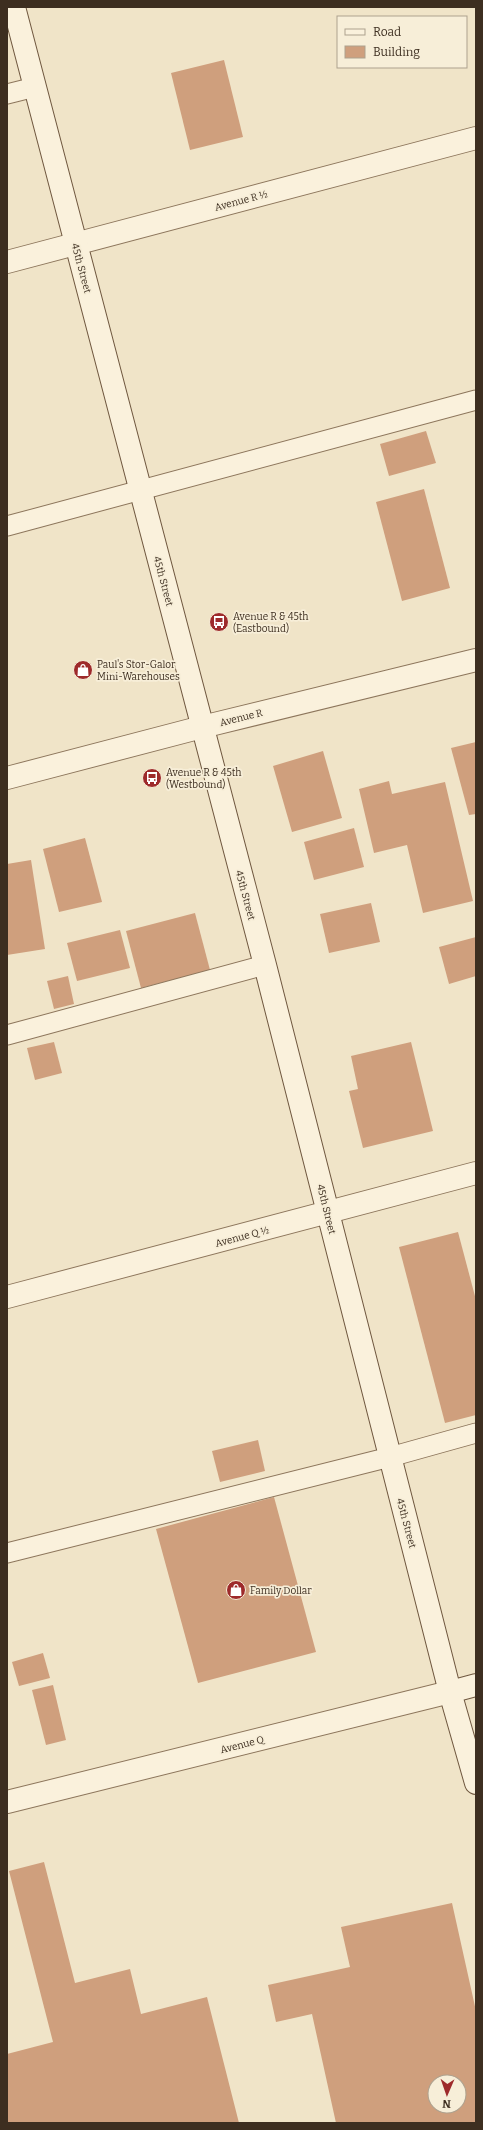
<svg xmlns="http://www.w3.org/2000/svg" width="483" height="2130" font-family="Bitter,serif">
  <style>
    .building { fill: #cf9f7d; fill-rule: evenodd }
    .lines { fill: none; stroke-linecap: round; stroke-linejoin: round }
    .lane-casing { stroke: #8d765c; stroke-width: 21 }
    .street-casing { stroke: #8d765c; stroke-width: 24 }
    .secondary-casing { stroke: #6f573f; stroke-width: 24 }
    .lane { stroke: #faf1dc; stroke-width: 19 }
    .street { stroke: #faf1dc; stroke-width: 22 }
    .secondary { stroke: #faf1dc; stroke-width: 22 }
    .labels { text-anchor: middle; stroke-width: 3.5; stroke-linejoin: round; paint-order: stroke }
    .street-label { font-size: 10px; fill: #3d2e20; stroke: #f7eed8 }
    .poi-label { font-size: 10px; fill: #3d2e20; stroke: #f7eed8; text-anchor: start }
  </style>
  <rect width="100%" height="100%" fill="#f0e4c8"/>
  <g class="building">
    <path d="M224 60 243 137 190 150 171 73Z"/>
    <path d="M426 431 436 463 389 476 380 444Z"/>
    <path d="M424 489 450 588 402 601 376 502Z"/>
    <path d="M476 742V814L469 815 451 748Z"/>
    <path d="M323 751 342 818 292 832 273 766Z"/>
    <path d="M389 781 392 794 445 782 473 901 423 913 407 845 374 853 359 789Z"/>
    <path d="M354 828 364 867 314 880 304 842Z"/>
    <path d="M85 838 102 902 59 912 43 849Z"/>
    <path d="M31 860 45 949 7 955V864Z"/>
    <path d="M371 903 380 942 329 953 320 914Z"/>
    <path d="M195 913 210 970 141 988 126 931Z"/>
    <path d="M120 930 130 968 77 981 67 943Z"/>
    <path d="M476 937V976L449 984 439 947Z"/>
    <path d="M68 976 74 1004 54 1009 47 981Z"/>
    <path d="M54 1042 62 1073 35 1080 27 1048Z"/>
    <path d="M411 1042 433 1131 363 1148 349 1091 358 1089 351 1056Z"/>
    <path d="M458 1232 476 1300V1415L445 1423 399 1247Z"/>
    <path d="M258 1440 265 1471 220 1482 212 1451Z"/>
    <path d="M274 1497 316 1652 198 1683 156 1529Z"/>
    <path d="M43 1653 50 1678 19 1686 12 1662Z"/>
    <path d="M53 1685 66 1740 46 1745 32 1690Z"/>
    <path d="M44 1862 75 1983 130 1969 141 2014 207 1997 239 2123H7V2054L53 2042 9 1871Z"/>
    <path d="M452 1903 476 2011V2123H336L312 2014 276 2022 268 1985 350 1967 341 1927ZM435 2082H459V2106H435Z"/>
  </g>
  <g class="lines">
    <defs>
      <g id="lane">
        <path d="M7 94 35 87"/>
        <path d="M7 526 476 400"/>
        <path d="M7 1035 265 965"/>
        <path d="M7 1553 390 1457 476 1433"/>
      </g>
      <g id="street">
        <path d="M7 262 476 138"/>
        <path d="M7 778 202 727 476 660"/>
        <path d="M7 1297 476 1173"/>
        <path d="M7 1802 450 1692"/>
      </g>
      <g id="secondary">
        <path d="M14 7 265 965 450 1692 476 1783"/>
        <path d="M450 1692 476 1685"/>
      </g>
    </defs>
    <use href="#lane" class="lane-casing"/>
    <use href="#street" class="street-casing"/>
    <use href="#secondary" class="secondary-casing"/>
    <use href="#lane" class="lane"/>
    <use href="#street" class="street"/>
    <use href="#secondary" class="secondary"/>
  </g>
  <defs>
    <symbol id="bus-disc" viewBox="-11 -11 22 22"><circle r="9.5" fill="#9e2a2b" stroke="#f7eed8"/><path d="M-5-6H5V4H4V6H2V4H-2V6H-4V4H-5ZM-3.5-4V0h7V-4ZM-3.5 1.2v1.5H-2V1.2ZM2 1.2v1.5H3.5V1.2Z" fill="#fff"/></symbol>
    <symbol id="shop-disc" viewBox="-11 -11 22 22"><circle r="9.5" fill="#9e2a2b" stroke="#f7eed8"/><path d="M-5-2.5h2.3a2.7 3.5 0 0 1 5.4 0H5L5.5 6h-11ZM-1.5-2.5h3a1.5 2.3 0 0 0-3 0Z" fill="#fff"/></symbol>
  </defs>
  <g fill-rule="evenodd">
    <use href="#bus-disc" x="208" y="611" width="22" height="22"/>
    <use href="#shop-disc" x="72" y="659" width="22" height="22"/>
    <use href="#bus-disc" x="141" y="767" width="22" height="22"/>
    <use href="#shop-disc" x="225" y="1579" width="22" height="22"/>
  </g>
  <g class="labels">
    <g class="street-label">
      <text transform="translate(241 200) rotate(-15)" y="4">Avenue R ½</text>
      <text transform="translate(82 268) rotate(75)" y="4">45th Street</text>
      <text transform="translate(164 581) rotate(75)" y="4">45th Street</text>
      <text transform="translate(241 717) rotate(-14)" y="4">Avenue R</text>
      <text transform="translate(246 895) rotate(75)" y="4">45th Street</text>
      <text transform="translate(327 1209) rotate(76)" y="4">45th Street</text>
      <text transform="translate(242 1236) rotate(-15)" y="4">Avenue Q ½</text>
      <text transform="translate(407 1523) rotate(75)" y="4">45th Street</text>
      <text transform="translate(242 1744) rotate(-14)" y="4">Avenue Q</text>
    </g>
    <g class="poi-label">
      <text x="233" y="620">Avenue R &amp; 45th<tspan x="233" dy="12">(Eastbound)</tspan></text>
      <text x="97" y="668">Paul's Stor-Galor<tspan x="97" dy="12">Mini-Warehouses</tspan></text>
      <text x="166" y="776">Avenue R &amp; 45th<tspan x="166" dy="12">(Westbound)</tspan></text>
      <text x="250" y="1594">Family Dollar</text>
    </g>
  </g>
  <rect width="483" height="2130" fill="none" stroke="#3d2e20" stroke-width="16"/>
  <rect x="337" y="16" width="130" height="52" fill="#f7eed8" stroke="#ada18e"/>
  <rect x="345" y="29" width="20" height="6" fill="#faf1dc" stroke="#ada18e"/>
  <text x="373" y="36" font-size="12" fill="#3d2e20">Road</text>
  <rect x="345" y="46" width="20" height="12" fill="#cf9f7d" stroke="#ada18e"/>
  <text x="373" y="56" font-size="12" fill="#3d2e20">Building</text>
  <g transform="translate(447 2094) rotate(182)"><circle r="19" fill="#f7eed8" stroke="#ada18e"/>
  <path d="M0-3L7 15L0 10L-7 15Z" fill="#9e2a2b"/>
  <text y="-6" font-size="11" font-weight="bold" text-anchor="middle" fill="#3d2e20">N</text>
  </g>
</svg>
